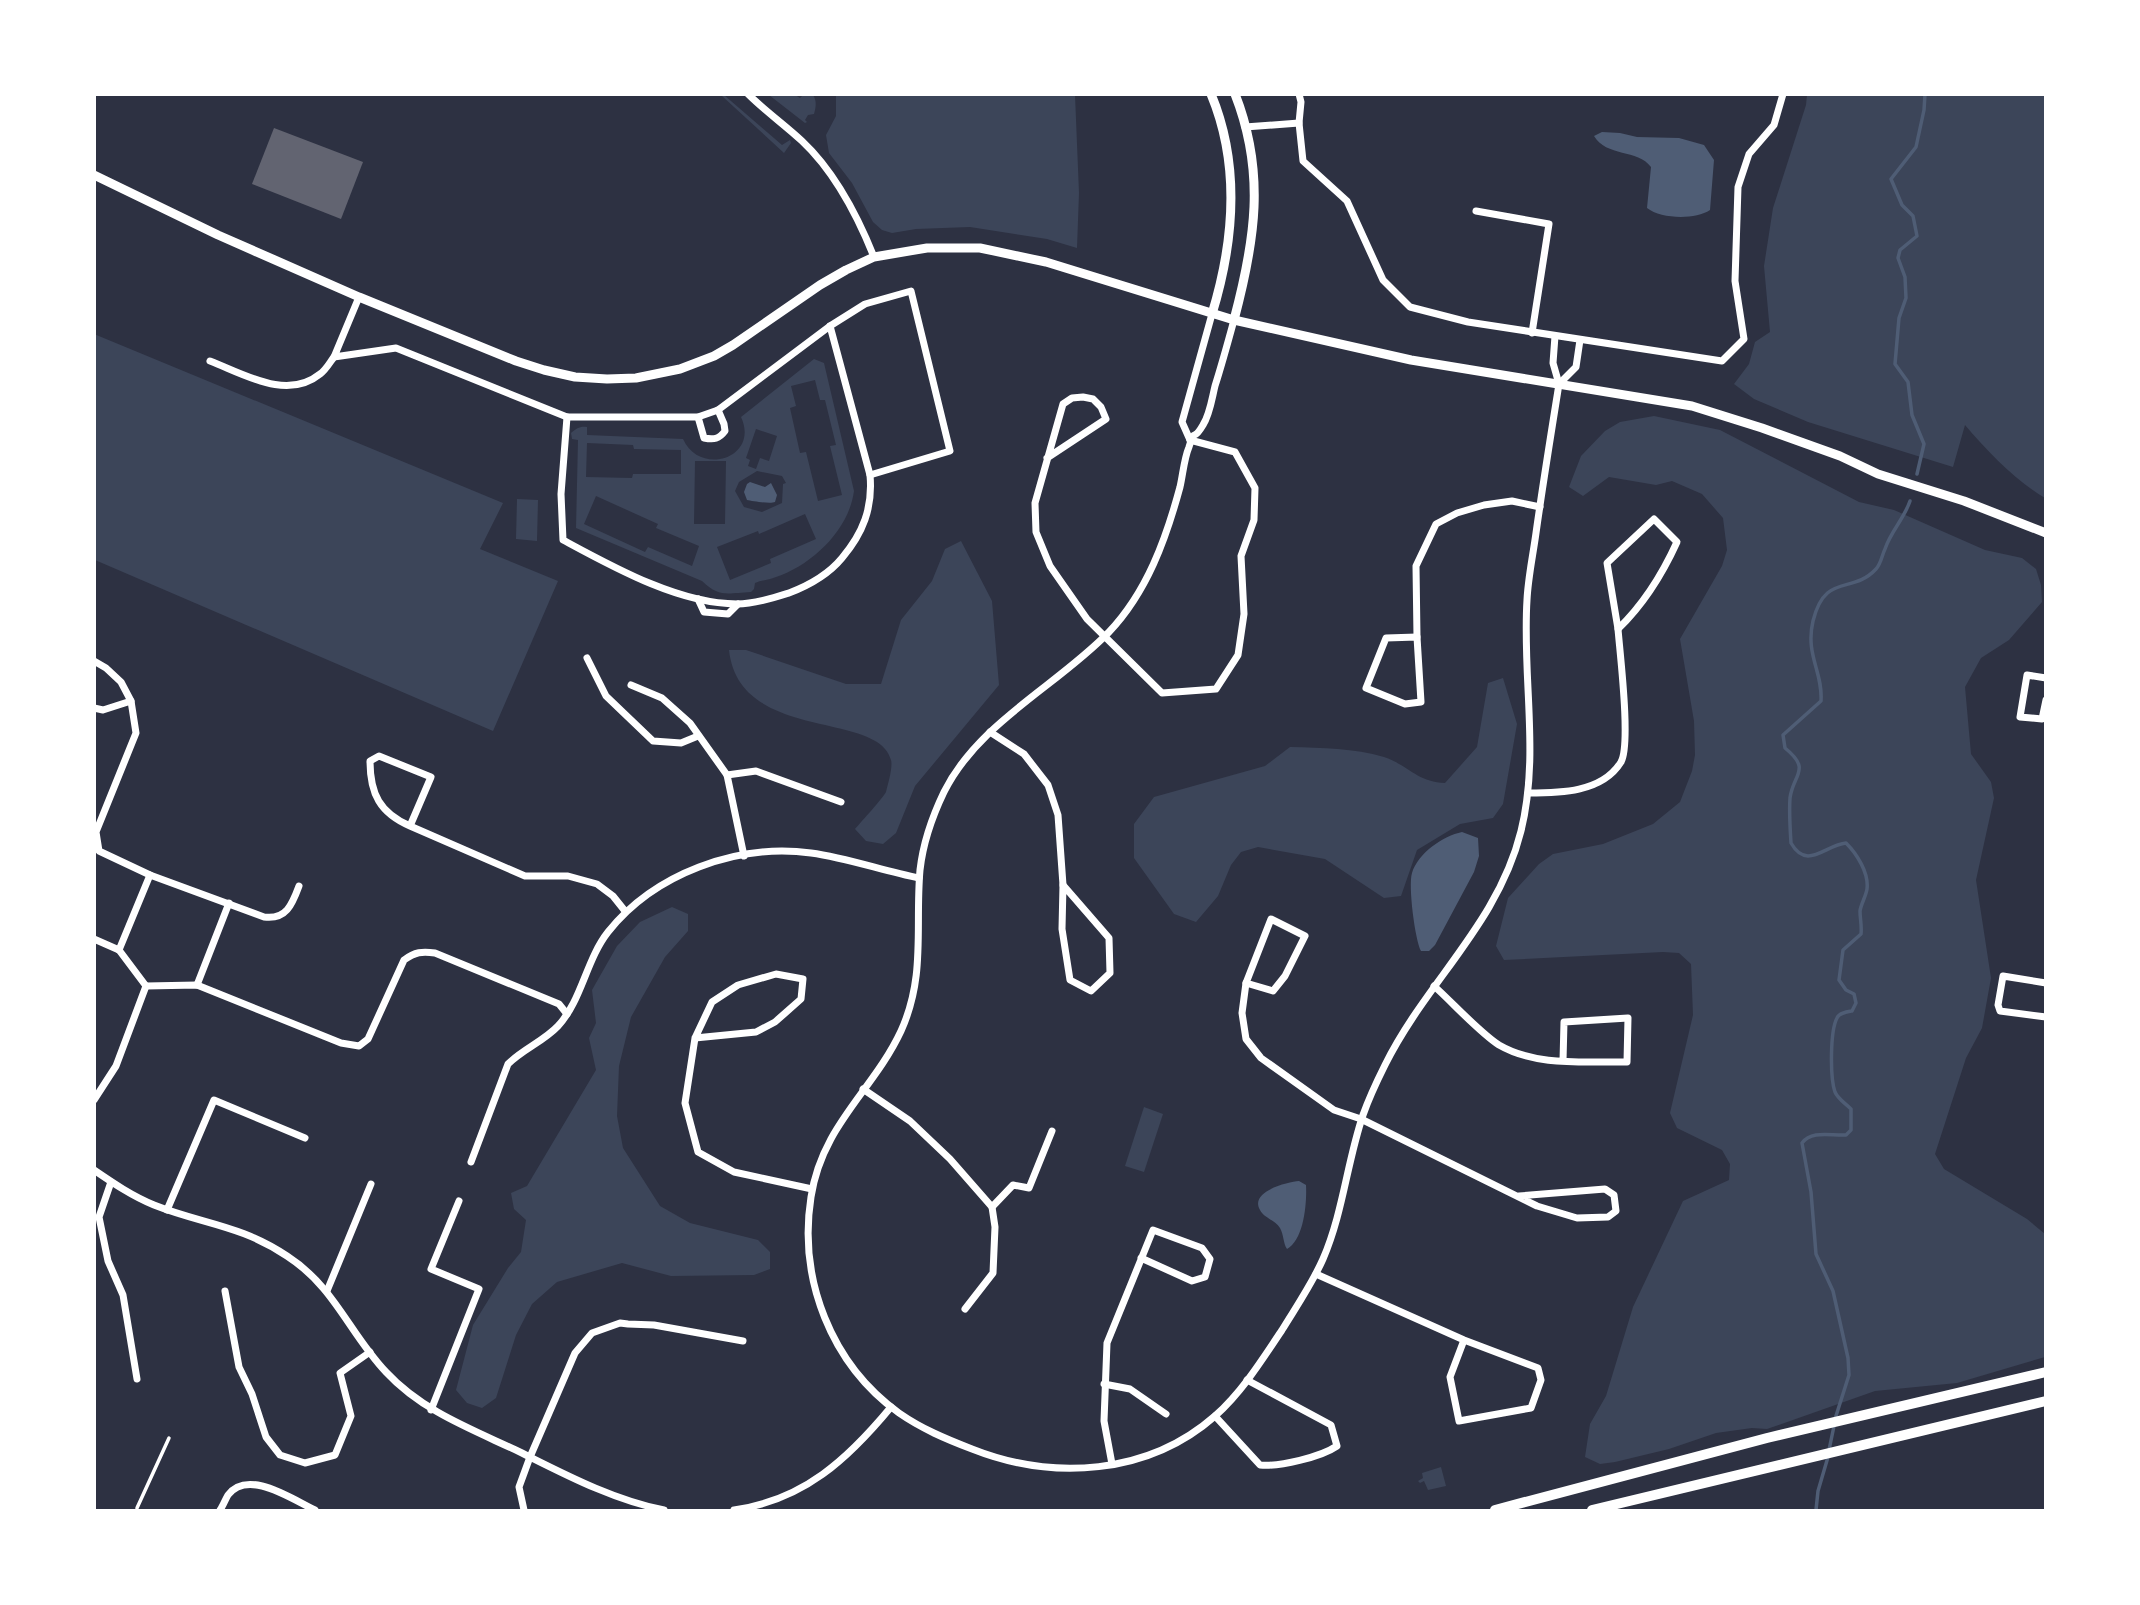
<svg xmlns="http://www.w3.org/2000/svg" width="2140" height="1605" font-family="Barlow,sans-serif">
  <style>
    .green { fill: #3c4559; fill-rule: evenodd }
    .water { fill: #4f5d75 }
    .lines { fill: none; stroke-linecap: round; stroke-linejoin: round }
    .stream { stroke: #4f5d75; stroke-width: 3.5 }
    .building { fill: #626471 }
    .service { stroke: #fff; stroke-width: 3.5 }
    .minor { stroke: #fff; stroke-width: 7 }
    .tertiary { stroke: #fff; stroke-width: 9 }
    .secondary { stroke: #fff; stroke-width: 10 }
  </style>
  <rect width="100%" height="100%" fill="#2d3142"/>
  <g class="green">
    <path d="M724 95 782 145 790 140 791 143 784 153 722 96Z"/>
    <path d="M769 95H795L800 98 803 95H813C817 101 816 107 814 114L808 115 805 120 807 122 805 123Z"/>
    <path d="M836 95H1075L1079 193 1077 248 1047 239 970 227 916 229 892 233 882 230 873 222 852 183 829 153 826 135 836 116Z"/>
    <path d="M1807 95H2045V498C2015 480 1988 452 1965 425L1953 467 1808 422 1754 399 1734 384 1749 364 1755 342 1770 332 1764 266 1773 208 1806 105Z"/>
    <path d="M94 334 503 503 480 549 558 581 493 731 95 560Z"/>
    <path d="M814 359 824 363 854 491C849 530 812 565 776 577 769 580 762 580 755 583L754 589 751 592C727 593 720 598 702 581L576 528 578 440 572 439 571 433C577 428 580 426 587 427V435L683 439C700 477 760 458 741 417ZM815 380 820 400H825L836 445 830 446 842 495 818 501 806 452 800 453 790 408 796 406 791 386ZM756 429 777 436 769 461 760 458 756 469 748 466 750 460 746 458ZM587 443 633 445 634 449 681 450V474H633L632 478 586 477ZM695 461H726L725 524H694ZM757 471 782 476 786 483 783 484 782 503 762 512 744 507 735 491 739 482ZM596 496 658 524 656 528 699 546 692 566 648 547 645 552 584 524ZM805 514 816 539 770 559 771 563 730 580 717 547 758 531 759 534Z"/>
    <path d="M1654 416 1720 430 1859 502 1894 510 1985 550 2022 558 2036 569 2041 585 2042 602 2009 640 1981 658 1965 687 1971 754 1991 782 1994 798 1976 880 1991 978 1982 1028 1966 1058 1935 1154 1944 1169 2027 1219 2045 1234V1357L1957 1383 1875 1391 1767 1429 1752 1428 1716 1433 1669 1449 1615 1462 1600 1464 1585 1457 1590 1424 1606 1396 1633 1307 1683 1201 1729 1180 1730 1164 1722 1150 1677 1128 1670 1113 1693 1015 1691 964 1679 953 1663 952 1504 960 1496 946 1508 898 1539 864 1553 854 1603 844 1653 824 1680 802 1692 771 1695 755 1694 721 1680 639 1722 566 1727 550 1723 518 1702 494 1672 481 1656 485 1609 477 1583 496 1569 487 1581 456 1605 431 1620 422Z"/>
    <path d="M517 499 538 500 537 541 516 539Z"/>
    <path d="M961 541 992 601 999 685 915 786 896 833 883 844 866 841 855 829C861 822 883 798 886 792 888 784 893 767 891 760 879 710 739 743 729 650H746L846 684H881L901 620 932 581 945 549Z"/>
    <path d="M1503 678 1517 724 1503 804 1493 818 1460 824 1417 850 1401 896 1384 898 1325 859 1258 847 1241 852 1231 865 1218 896 1196 922 1174 914 1134 858V824L1154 797 1265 766 1290 747C1322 748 1354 748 1384 757 1408 765 1417 782 1445 783L1477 747 1488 683Z"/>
    <path d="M672 907 688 914V931L665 957 631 1017 619 1066 617 1116 623 1148 660 1206 690 1223 758 1240 770 1252V1269L754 1275 671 1276 622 1263 557 1282 532 1304 516 1335 496 1398 482 1408 467 1403 456 1390 473 1325 508 1268 521 1252 526 1220 514 1209 511 1193 527 1186 596 1070 589 1038 596 1023 592 990 617 946 640 922Z"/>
    <path d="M1144 1107 1163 1114 1144 1172 1125 1166Z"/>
    <path d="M1441 1467 1446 1486 1428 1490 1424 1481 1420 1483 1418 1481 1423 1478 1422 1473Z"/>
  </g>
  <g class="water">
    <path d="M1602 132 1620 133 1637 137 1679 138 1704 145 1714 160 1710 210C1695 220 1661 219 1647 208L1651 167C1638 149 1606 157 1594 136Z"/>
    <path d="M750 482 765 487 771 483 777 495 775 502C770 504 752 501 747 500L744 492 747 484Z"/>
    <path d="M1462 832 1478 838 1479 856 1474 872 1435 945 1429 951H1421C1415 940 1408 885 1412 873 1418 853 1443 836 1462 832Z"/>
    <path d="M1299 1181 1306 1185C1307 1203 1304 1240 1287 1249 1283 1243 1284 1235 1280 1228 1275 1220 1264 1218 1260 1210 1249 1191 1288 1182 1299 1181Z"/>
  </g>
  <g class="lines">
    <g class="stream">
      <path d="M1917 474 1924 444 1912 415 1908 382 1895 364 1899 318 1906 298 1905 277 1898 258 1900 250 1917 236 1913 216 1902 205 1891 179 1916 147 1924 110 1925 94"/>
      <path d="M1835 1419 1849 1375 1848 1358 1833 1291 1816 1254 1811 1192 1802 1143C1812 1130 1831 1136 1846 1135L1851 1130V1109C1845 1103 1838 1099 1835 1092 1830 1078 1830 1031 1837 1018 1839 1013 1846 1012 1852 1011L1856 1003 1854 994 1846 990 1839 980 1843 950 1861 934C1862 926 1860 919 1860 911 1861 904 1866 896 1867 889 1869 873 1857 854 1846 843 1825 845 1807 871 1791 843 1790 828 1789 812 1790 798 1793 774 1812 770 1785 748L1783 735 1821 701C1823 672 1805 655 1813 621 1825 572 1852 595 1876 569 1881 564 1882 555 1885 549 1891 531 1904 519 1910 501"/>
      <path d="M1829 1450 1834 1426"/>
      <path d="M1816 1510 1818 1491 1828 1457"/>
    </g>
  </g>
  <path class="building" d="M274 128 363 162 341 219 252 184Z"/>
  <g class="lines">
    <path class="service" d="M137 1508 169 1438"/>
    <g class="minor">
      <path d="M748 94C765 111 785 125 802 141 834 171 858 217 874 257"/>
      <path d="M1299 94 1301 102 1299 123 1303 161 1347 201 1383 280 1410 307 1468 322 1722 361 1744 339 1735 281 1738 187 1749 154 1774 125 1783 94"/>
      <path d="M1245 127 1299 123"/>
      <path d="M1476 211 1549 224 1532 333"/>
      <path d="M359 297 334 357 396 348 567 417H698L718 410 830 326 865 304 911 291 950 451 870 475"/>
      <path d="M1234 320C1228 342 1222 364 1215 386 1212 398 1210 414 1203 425 1192 444 1196 425 1189 447 1184 459 1183 474 1180 487 1166 539 1147 592 1109 632 1057 686 979 722 944 792 932 817 923 843 920 870 915 927 926 976 901 1031 873 1091 822 1125 811 1197 798 1279 831 1364 899 1413 922 1429 946 1439 972 1449 1053 1481 1148 1475 1215 1416 1242 1392 1262 1360 1282 1330 1296 1307 1312 1284 1323 1259 1343 1213 1347 1162 1363 1115 1369 1098 1377 1081 1385 1065 1426 982 1498 924 1521 831 1540 754 1522 678 1527 600 1528 578 1533 555 1536 533 1543 483 1551 434 1559 384L1553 363 1555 336"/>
      <path d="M210 361C244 374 287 401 320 374 326 370 330 362 334 357"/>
      <path d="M1559 384 1576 367 1580 340"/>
      <path d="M567 417 561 494 563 540C613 567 679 604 737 604 754 604 773 598 789 593 810 585 828 575 842 558 863 533 873 508 870 475L830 326"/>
      <path d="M698 417 704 438C714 440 719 439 725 431L724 424 718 410"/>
      <path d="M1190 440 1182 422 1212 314"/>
      <path d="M1047 458 1106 419 1101 407 1093 399 1083 397 1072 398 1063 404 1035 503 1036 532 1050 566 1087 619 1162 693 1216 689 1238 655 1244 614 1241 556 1254 520 1255 488 1235 452 1190 440"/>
      <path d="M1654 519 1677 542C1662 575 1644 604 1618 629L1607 563Z"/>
      <path d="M698 599 704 612 728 614 738 604"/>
      <path d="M1417 637 1416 566 1436 524 1457 513 1484 505 1512 501 1540 507"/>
      <path d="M1417 637 1421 702 1405 704 1366 688 1386 638Z"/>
      <path d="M587 658 606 696 653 741 681 743 698 736"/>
      <path d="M94 661 106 668 121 682 131 701 136 733 96 832 99 851 150 875 264 917C286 920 292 905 299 886"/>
      <path d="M2046 678 2027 675 2020 717 2042 719 2046 700"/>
      <path d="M631 685 662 698 690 723 727 775 744 856"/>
      <path d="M94 708 103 710 131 701"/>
      <path d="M990 732 1024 754 1048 785 1058 815 1063 885"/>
      <path d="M727 775 756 771 841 802"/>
      <path d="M1528 793C1559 793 1602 793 1621 762 1631 744 1620 654 1618 629"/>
      <path d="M410 826C380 813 370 794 370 761L379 756 431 777 410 826 525 876H568L597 884 613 896 625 911"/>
      <path d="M1063 885 1109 938 1110 973 1091 991 1070 980 1062 929Z"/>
      <path d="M1271 919 1305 936 1285 976 1273 991 1246 983Z"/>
      <path d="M94 939 119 950 146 986"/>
      <path d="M119 950 150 875"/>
      <path d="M1246 983 1242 1013 1246 1039 1261 1058 1334 1110 1361 1119 1537 1206 1577 1218 1608 1217 1616 1211 1614 1195 1605 1189 1519 1196"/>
      <path d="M2046 983 2003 976 1998 1005 2000 1011 2046 1017"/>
      <path d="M197 985 229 903"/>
      <path d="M146 986 197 985 341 1043 359 1046 368 1039 404 960C415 952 422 951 435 953L559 1004 567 1014"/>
      <path d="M1434 986C1452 1002 1480 1033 1499 1045 1537 1067 1585 1061 1627 1062L1628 1018 1564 1022 1563 1061"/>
      <path d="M695 1038 756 1032 775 1022 801 999 803 979 776 974 738 985 712 1002 695 1038 685 1103 698 1152 734 1172 812 1189"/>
      <path d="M863 1089 910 1121 950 1159 992 1207 995 1227 993 1273 965 1309"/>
      <path d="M94 1100 116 1066 146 986"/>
      <path d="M471 1162 508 1064C523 1049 544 1041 558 1026 582 1000 586 960 608 932 654 874 737 843 811 853 848 858 883 871 919 878"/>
      <path d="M94 1170C113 1183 132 1196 154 1205 202 1224 241 1225 287 1256 335 1287 349 1333 386 1372 423 1412 474 1430 522 1453 568 1476 614 1500 664 1510"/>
      <path d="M111 1182 99 1217 108 1261 123 1295 137 1379"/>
      <path d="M992 1207 1013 1185 1029 1188 1052 1131"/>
      <path d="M167 1210 214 1100 305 1138"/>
      <path d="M1316 1274 1464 1340 1538 1368 1541 1380 1531 1408 1459 1421 1450 1377 1464 1340"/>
      <path d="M225 1291 239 1367 252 1394 266 1437 280 1455 305 1463 335 1455 351 1416 340 1373 370 1352"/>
      <path d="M327 1291 371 1184"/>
      <path d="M1104 1384 1130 1389 1166 1414"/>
      <path d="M431 1410 479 1289 431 1269 459 1201"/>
      <path d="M1215 1416 1260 1465C1279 1467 1321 1457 1337 1446L1331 1425 1247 1380"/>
      <path d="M1112 1464 1104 1421 1107 1343 1153 1230 1202 1248 1210 1259 1205 1277 1192 1281 1141 1258"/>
      <path d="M220 1510C223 1506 225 1500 228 1495 248 1468 293 1500 315 1510"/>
      <path d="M524 1510 519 1487 530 1457 575 1353 592 1333 620 1323 628 1324 654 1325 743 1341"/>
      <path d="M734 1510C804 1500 848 1459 891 1407"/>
    </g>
    <g class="tertiary">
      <path d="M1211 94C1241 166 1234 242 1212 314"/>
      <path d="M94 175 218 235 359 297 516 361 544 370 575 377 607 379 636 378 680 369 714 356 733 345 820 285 846 270 874 257 927 248H980L1046 262 1234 320 1411 360 1692 406 1762 428 1840 456 1878 474 1964 501 2046 533"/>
      <path d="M1234 320C1255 241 1266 173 1235 94"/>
    </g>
    <g class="secondary">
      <path d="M1495 1510 1767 1438 2046 1372"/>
      <path d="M1592 1510 2046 1401"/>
    </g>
  </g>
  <rect width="2140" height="1605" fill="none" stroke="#ffffff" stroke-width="192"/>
</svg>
